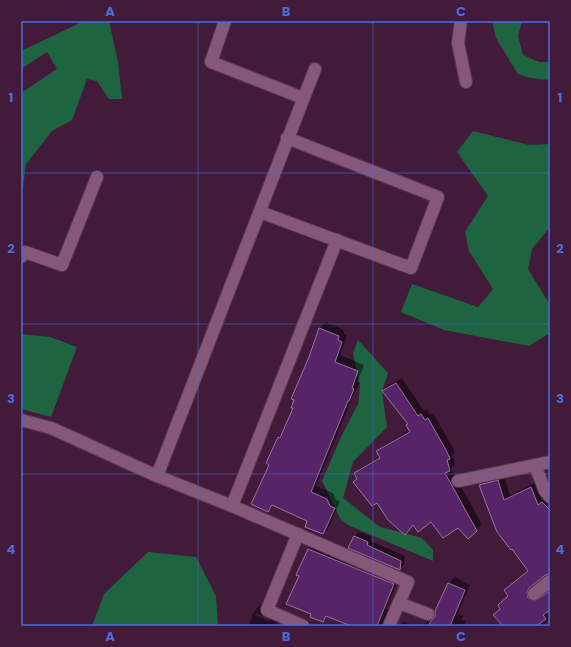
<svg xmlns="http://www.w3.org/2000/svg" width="571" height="647" font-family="Poppins,sans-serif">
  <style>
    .green { fill: #1e6440 }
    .shadow { fill: #0007; fill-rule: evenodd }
    .building { fill: #562467; stroke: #9574a1 }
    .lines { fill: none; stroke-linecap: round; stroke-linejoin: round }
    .minor-casing { stroke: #5b3954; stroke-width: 14 }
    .minor { stroke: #855779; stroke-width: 12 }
    .grid { fill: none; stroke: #4a6dde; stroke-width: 1; stroke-opacity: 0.55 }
    .neatline { fill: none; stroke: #4a6dde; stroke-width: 1.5 }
    .grid-label { font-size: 13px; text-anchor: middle; font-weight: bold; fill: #4a6dde }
  </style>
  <rect width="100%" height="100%" fill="#431b3a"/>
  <g class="green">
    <path d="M84 21H109L118 62 122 99H109L97 81 87 79 72 120 52 131 26 164 21 203V93L57 69 47 52 21 69V51Z"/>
    <path d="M492 21H522L518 36 523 55 539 62H550V80L530 78 518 74 496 38Z"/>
    <path d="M473 131 529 145 550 144V227L532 249 528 269 550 305V333L529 346 444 330 401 312 412 284 478 307 493 289 469 251 465 232 488 196 457 152Z"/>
    <path d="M21 334 50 337 77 347 51 417 21 409Z"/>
    <path d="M358 340 388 373 382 391 387 427 353 462 343 498 380 527 422 538 433 550V561L350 526 341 520 322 481 341 437 358 404 360 387 353 353Z"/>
    <path d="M148 552 196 557 216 596 218 626H92L104 594Z"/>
  </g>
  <g class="shadow">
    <path d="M326 322 344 330V334L347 336 340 355 364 365 357 382 360 383 353 396 316 486 333 493 336 500 340 501 329 527 323 533 309 521 274 505 268 511 270 465 278 438 284 432 294 408 320 328Z"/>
    <path d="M402 378 424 411 427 409 430 415 433 413 452 446 455 453 452 455 455 464 451 469 482 524 468 538 458 527 431 520 414 524 405 533 377 502 355 473 361 468 380 457 377 451 383 446 410 430 409 424 383 391 389 385Z"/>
    <path d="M504 475 510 495 537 482 550 498V573L545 574 533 585 532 589 537 595 541 596 550 590V618L543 626H503L504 625 494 615 509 596 512 584 529 570 480 486 486 480Z"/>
    <path d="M359 532 372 537 371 541 405 556 404 565 399 569 354 536Z"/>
    <path d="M314 544 399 578 386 609 390 611V626H353L328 616 323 621 312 614 300 576 297 575 309 549Z"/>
    <path d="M455 577 470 585 458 614 463 616 461 620 466 621 463 626H423L430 618 434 619 436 617V611L449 583Z"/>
    <path d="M261 604 272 609 269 618 278 622 276 626H249L253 613ZM256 613 270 619 269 621 256 615Z"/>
    <path d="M404 621 411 626H398Z"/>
  </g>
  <g class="building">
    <path d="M319 328 339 336 338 340 342 342 335 362 358 371 352 388 354 389 349 401H348L311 492 327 499 330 506 335 508 323 534 305 527 307 521 272 505 268 512 251 504 269 465 266 463 278 437 280 438 293 408H291L294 400 291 399 309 357Z"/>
    <path d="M396 383 418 416 421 414 425 420 428 418 447 452 450 459 447 460 450 471 445 473 477 531 468 539 458 528 443 538 431 522 418 532 413 525 405 535 388 520 377 503 372 506 353 482 357 479 354 473 380 458 376 451 410 432 406 425 408 424 382 391Z"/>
    <path d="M498 480 504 500 531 487 538 505 542 502 550 510V574L545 575 529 588 527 592 528 598 535 601 550 591V610L543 615 546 619 536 626H503L493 615 500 609 498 605 508 596 504 590 528 571 512 549 511 550 497 532 479 485Z"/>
    <path d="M354 536 368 542 367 545 401 561 400 570 348 548Z"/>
    <path d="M308 549 394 584 377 626H351L326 616 323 622 310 617 311 614 286 604 299 576 296 575Z"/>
    <path d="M448 583 465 590 450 626H428L431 621 435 617V611Z"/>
  </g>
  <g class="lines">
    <defs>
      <g id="minor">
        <path d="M225 21 211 62 303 98"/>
        <path d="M461 21 458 43 466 82"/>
        <path d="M260 212 411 268 438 197 287 138"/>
        <path d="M21 257 25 252 62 265 97 177"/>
        <path d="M21 420 51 428 157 476 232 506 408 582 389 626"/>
        <path d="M535 465 545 491 550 497"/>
        <path d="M157 476 315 69"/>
        <path d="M458 481 550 462"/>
        <path d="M232 506 337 240"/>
        <path d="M298 534 267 610 303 626"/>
        <path d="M534 594 550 581"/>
        <path d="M399 603 428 614"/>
      </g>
    </defs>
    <use href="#minor" class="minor-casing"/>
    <use href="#minor" class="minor"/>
  </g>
  <path class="grid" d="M198 21V626M373 21V626M21 173H550M21 324H550M21 474H550"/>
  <rect width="571" height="647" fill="none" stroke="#431b3a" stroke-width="44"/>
  <rect x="22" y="22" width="527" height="603" class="neatline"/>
  <g class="grid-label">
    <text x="110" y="16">A</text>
    <text x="286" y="16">B</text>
    <text x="461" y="16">C</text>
    <text x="11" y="102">1</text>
    <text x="560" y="102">1</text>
    <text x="11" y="253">2</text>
    <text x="560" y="253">2</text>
    <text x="11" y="403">3</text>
    <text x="560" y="403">3</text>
    <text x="11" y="554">4</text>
    <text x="560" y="554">4</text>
    <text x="110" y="641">A</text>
    <text x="286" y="641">B</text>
    <text x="461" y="641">C</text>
  </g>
</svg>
